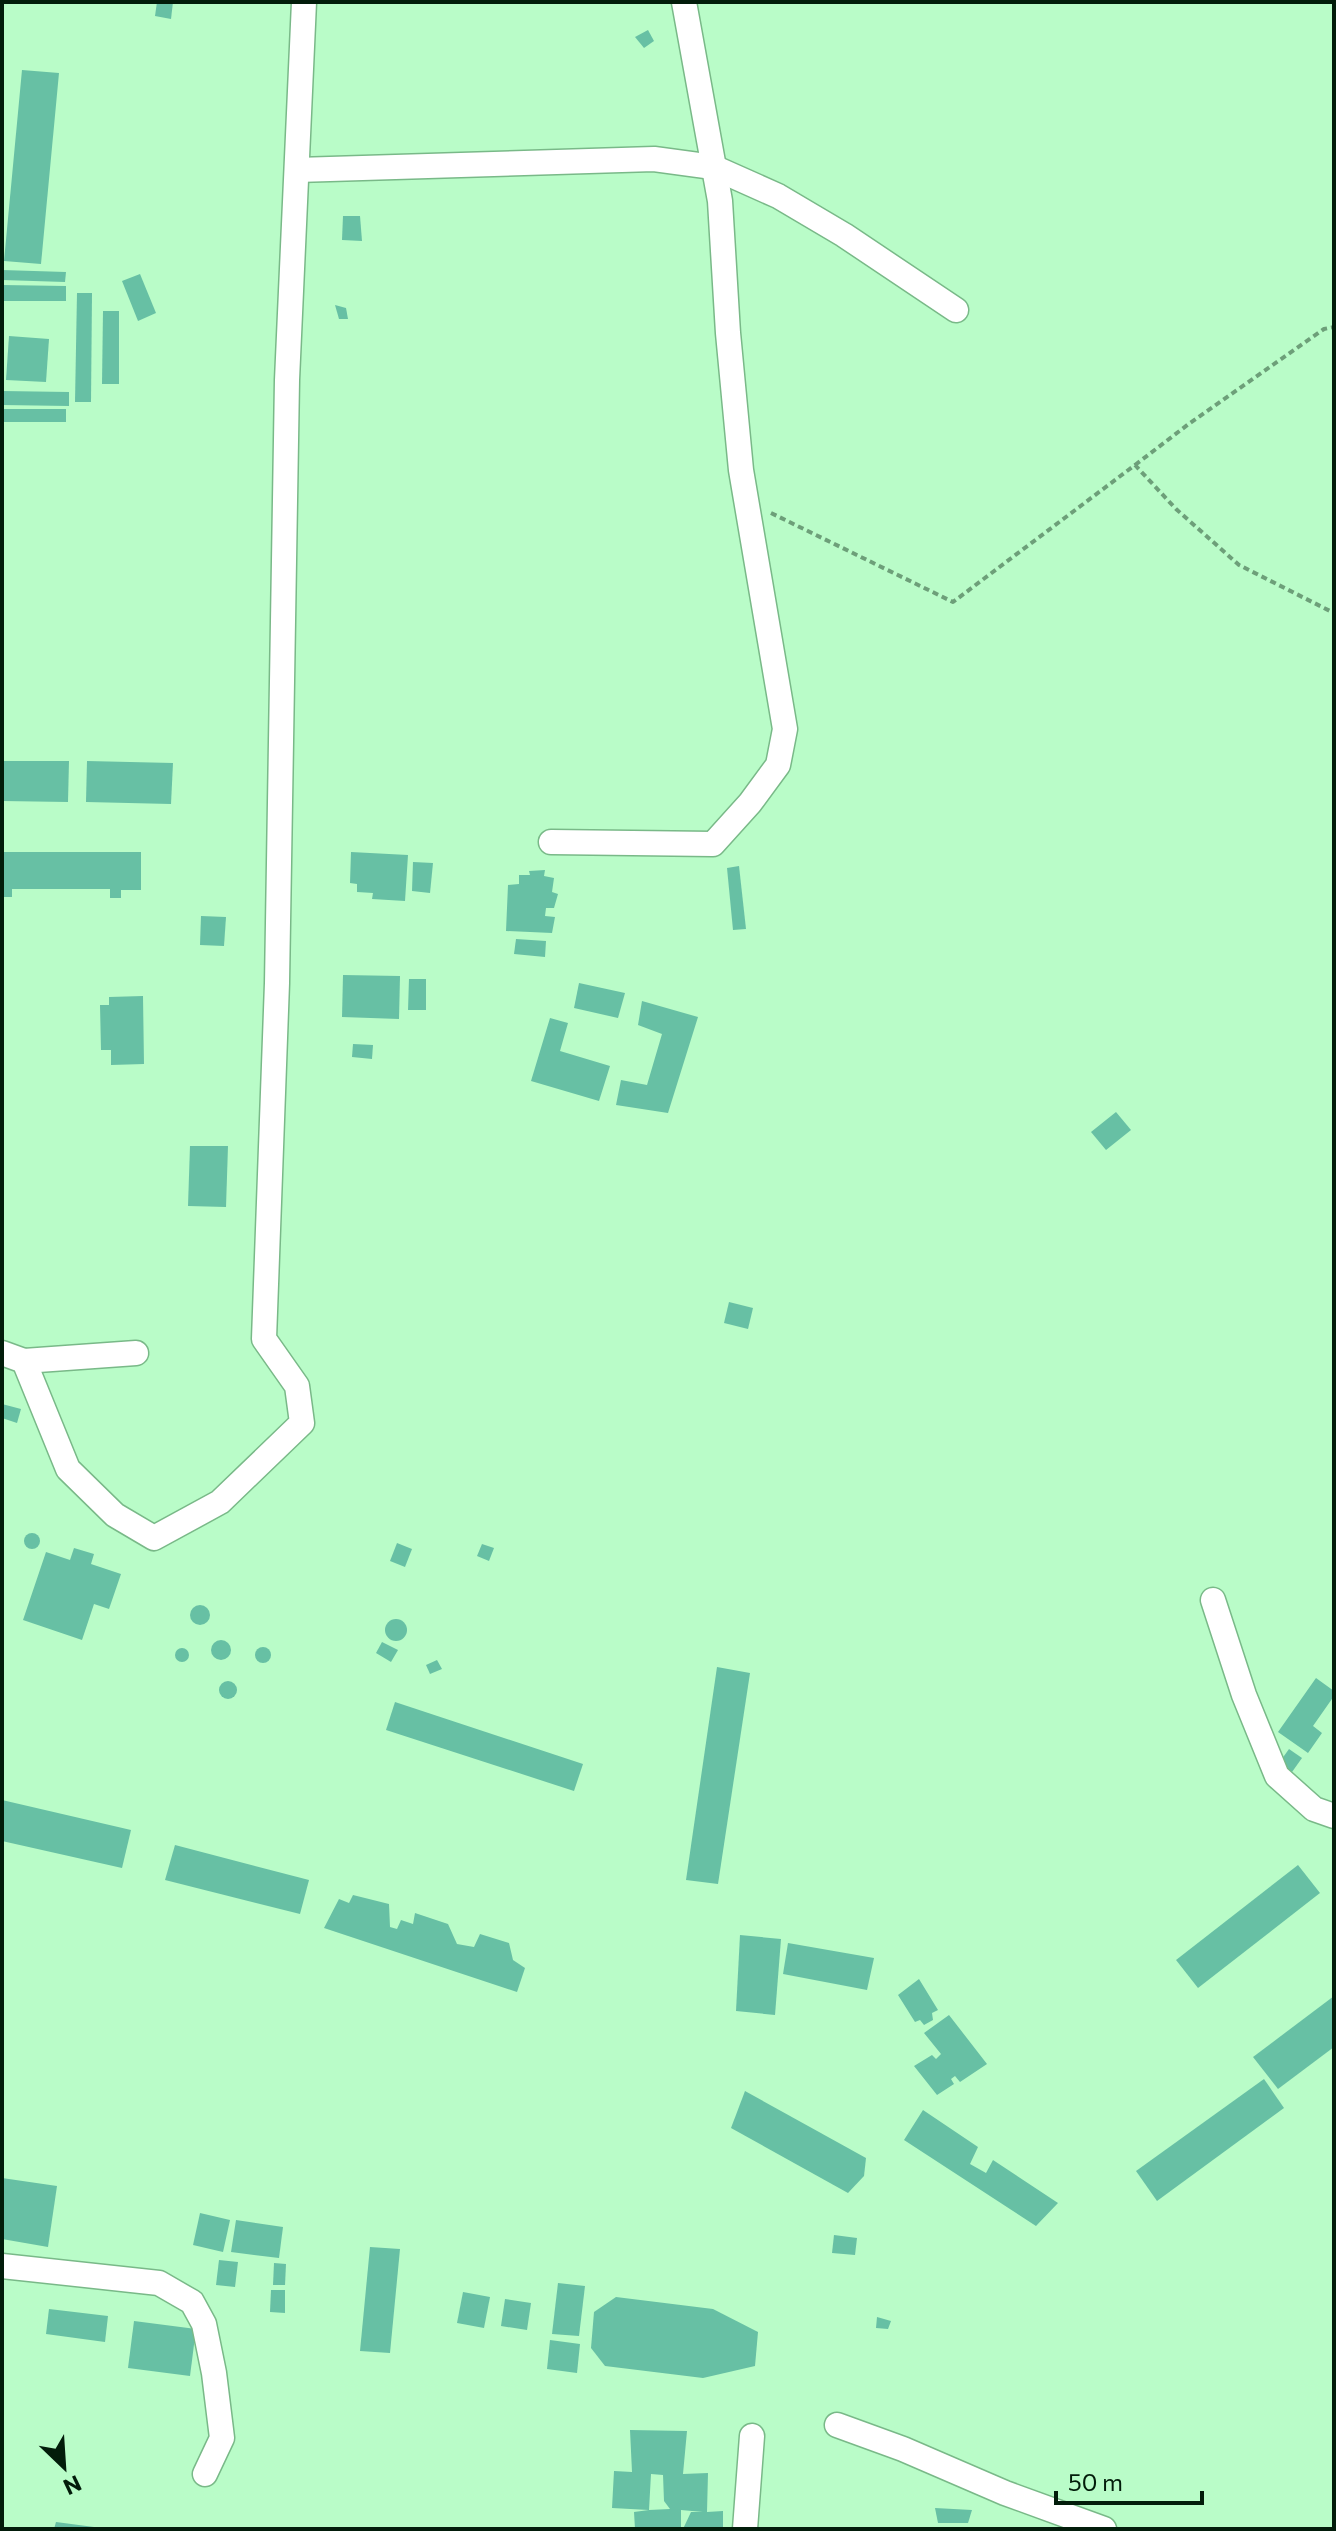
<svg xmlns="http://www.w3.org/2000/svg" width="1336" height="2531" font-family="Commissioner,sans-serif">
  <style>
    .building { fill: #67c0a4; fill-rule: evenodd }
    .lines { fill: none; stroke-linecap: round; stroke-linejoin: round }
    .minor-casing { stroke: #79b988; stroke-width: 27 }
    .path { stroke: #6d9f79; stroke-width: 4; stroke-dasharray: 6 4; stroke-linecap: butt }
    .minor { stroke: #fff; stroke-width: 24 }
  </style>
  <rect width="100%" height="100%" fill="#b9fcc8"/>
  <g class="building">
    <path d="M157 2H173L171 19 155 16Z"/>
    <path d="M648 30 654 41 644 48 635 37Z"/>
    <path d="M22 70 59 73 41 264 4 261Z"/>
    <path d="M343 216H360L362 241 342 240Z"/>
    <path d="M2 270 66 272 65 282 2 280Z"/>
    <path d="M140 274 156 313 138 321 122 281Z"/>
    <path d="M2 285 66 286V301H2Z"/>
    <path d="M77 293H92L91 402H75Z"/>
    <path d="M335 305 346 308 348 319H339Z"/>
    <path d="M103 311H119V384H102Z"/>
    <path d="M9 336 49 339 46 382 6 380Z"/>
    <path d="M2 391 69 392V406L2 405Z"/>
    <rect x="2" y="409" width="64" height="13"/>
    <path d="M2 761H69L68 802 2 801Z"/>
    <path d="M87 761 173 763 171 804 86 802Z"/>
    <path d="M2 852H141V890H121V898H110V889H12V897H2Z"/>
    <path d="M351 852 408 855 405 901 372 899 373 893 357 892V884L350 883Z"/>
    <path d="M413 862 433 863 430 893 412 891Z"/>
    <path d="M739 866 746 929 733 930 727 868Z"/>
    <path d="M545 870 544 876 554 878 552 892 558 894 554 908H546L545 916 555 917 552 933 506 931 508 885 519 884V875H530L529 871Z"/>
    <path d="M201 916 226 917 224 946 200 945Z"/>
    <path d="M516 939 546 941 545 957 514 954Z"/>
    <path d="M343 975 400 976 399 1019 342 1017Z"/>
    <path d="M409 979H426V1010H408Z"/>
    <path d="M579 983 625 993 618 1018 574 1008Z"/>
    <path d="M143 996 144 1064 111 1065V1050H101L100 1005H109V997Z"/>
    <path d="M642 1001 698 1017 668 1113 616 1105 621 1080 647 1085 662 1034 638 1025Z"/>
    <path d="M550 1018 568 1023 560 1051 610 1066 599 1101 531 1081Z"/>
    <path d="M353 1044 373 1045 372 1059 352 1057Z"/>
    <path d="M1116 1112 1131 1130 1106 1150 1091 1132Z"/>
    <path d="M190 1146H228L226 1207 188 1206Z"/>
    <path d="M729 1302 753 1308 748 1329 724 1323Z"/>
    <path d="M2 1404 21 1409 17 1423 2 1418Z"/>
    <circle cx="32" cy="1541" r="8"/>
    <path d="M397 1543 412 1549 405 1567 390 1561Z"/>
    <path d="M482 1544 494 1548 489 1561 477 1556Z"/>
    <path d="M74 1548 94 1554 91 1564 121 1574 109 1609 94 1604 82 1640 23 1620 46 1552 70 1560Z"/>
    <circle cx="200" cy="1615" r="10"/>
    <circle cx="396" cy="1630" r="11"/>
    <circle cx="221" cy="1650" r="10"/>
    <path d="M382 1642 398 1650 391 1662 376 1653Z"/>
    <circle cx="263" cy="1655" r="8"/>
    <circle cx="182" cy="1655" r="7"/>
    <path d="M437 1660 442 1669 430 1674 426 1665Z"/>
    <path d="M717 1667 750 1673 718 1884 686 1880Z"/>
    <path d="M1316 1678 1334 1691V1696L1313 1726 1322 1733 1308 1753 1278 1732Z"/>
    <circle cx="228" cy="1690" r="9"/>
    <path d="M395 1702 583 1764 574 1791 386 1730Z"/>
    <path d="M1289 1749 1302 1758 1292 1772 1279 1763Z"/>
    <path d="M2 1800 131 1830 122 1868 2 1841Z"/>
    <path d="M175 1845 309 1880 300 1914 165 1880Z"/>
    <path d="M1298 1865 1320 1893 1198 1988 1176 1960Z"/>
    <path d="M353 1895 389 1904 390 1927 397 1929 401 1920 413 1924 415 1913 448 1924 457 1944 474 1947 480 1934 509 1943 513 1960 525 1968 517 1992 324 1928 339 1899 349 1903Z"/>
    <path d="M740 1935 781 1939 775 2015 736 2011Z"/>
    <path d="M788 1943 874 1958 867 1990 783 1974Z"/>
    <path d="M919 1979 938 2010 932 2013 933 2020 924 2025 920 2020 915 2022 898 1995Z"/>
    <path d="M1334 1996V2047L1278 2089 1253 2057Z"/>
    <path d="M949 2015 987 2064 960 2082 955 2076 951 2079 954 2084 937 2095 914 2066 932 2055 936 2059 941 2054 924 2033Z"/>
    <path d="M1264 2079 1284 2108 1157 2201 1136 2171Z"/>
    <path d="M745 2091 866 2158 864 2176 848 2193 731 2128Z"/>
    <path d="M923 2110 978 2147 970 2164 986 2173 993 2160 1058 2203 1036 2226 904 2140Z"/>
    <path d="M2 2178 57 2186 48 2247 2 2239Z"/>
    <path d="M200 2213 230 2220 223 2252 193 2245Z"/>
    <path d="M236 2220 283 2227 279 2258 231 2252Z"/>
    <path d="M834 2235 857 2238 855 2255 832 2253Z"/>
    <path d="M370 2247 400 2249 390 2353 360 2351Z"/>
    <path d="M219 2260 238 2262 235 2287 216 2285Z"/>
    <path d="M274 2263 286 2264 285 2285H273Z"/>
    <path d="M558 2283 585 2286 579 2336 552 2334Z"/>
    <path d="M271 2290H285V2313L270 2312Z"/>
    <path d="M463 2292 490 2297 484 2328 457 2323Z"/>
    <path d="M616 2297 713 2309 758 2332 755 2366 703 2378 605 2366 591 2348 594 2312Z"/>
    <path d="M505 2299 531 2303 527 2330 501 2326Z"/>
    <path d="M49 2309 108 2316 105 2342 46 2334Z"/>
    <path d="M877 2317 891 2321 888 2329 876 2328Z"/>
    <path d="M134 2321 196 2329 190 2376 128 2368Z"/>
    <path d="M550 2340 580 2344 577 2373 547 2369Z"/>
    <path d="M630 2430 687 2431 683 2474 708 2473 707 2512 723 2511V2529H683L691 2512H703L681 2510V2529H635L634 2512 649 2510 612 2508 614 2471 632 2472ZM651 2474 663 2475 664 2501 670 2509 649 2510Z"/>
    <path d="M935 2508 972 2510 968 2523H938Z"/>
    <path d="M56 2522 94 2527V2529H54Z"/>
  </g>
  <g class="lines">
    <defs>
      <g id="minor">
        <path d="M297 170 654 159 713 167 778 196 844 235 956 310"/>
        <path d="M551 842 713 844 750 803 778 765 785 729 741 470 728 333 720 201 684 2"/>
        <path d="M2 1353 24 1361 68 1469 115 1515 154 1538 220 1502 302 1423 297 1386 264 1339 277 983 287 380 304 2"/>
        <path d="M24 1361 136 1353"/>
        <path d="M1213 1600 1244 1695 1277 1776 1314 1809 1334 1816"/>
        <path d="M2 2266 159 2283 192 2302 204 2324 214 2373 222 2438 205 2474"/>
        <path d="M837 2425 903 2449 1005 2493 1104 2529"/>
        <path d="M745 2529 752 2436"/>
      </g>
    </defs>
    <use href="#minor" class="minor-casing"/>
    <g class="path">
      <path d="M1135 465 1190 423 1324 329 1334 327"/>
      <path d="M771 513 953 602 1135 465 1176 509 1239 565 1334 613"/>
    </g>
    <use href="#minor" class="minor"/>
  </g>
  <rect width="1336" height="2531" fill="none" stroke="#021c0a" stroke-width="8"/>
  <g transform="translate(64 2467) rotate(155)" stroke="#b9fcc8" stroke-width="6" paint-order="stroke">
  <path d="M0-6L14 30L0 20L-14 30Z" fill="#021c0a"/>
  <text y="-12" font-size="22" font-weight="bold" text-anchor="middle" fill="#021c0a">N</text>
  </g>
  <path d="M1056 2491v12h146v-12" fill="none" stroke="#021c0a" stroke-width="4"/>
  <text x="1068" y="2491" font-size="24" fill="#021c0a" stroke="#b9fcc8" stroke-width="6" paint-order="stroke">50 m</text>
</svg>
